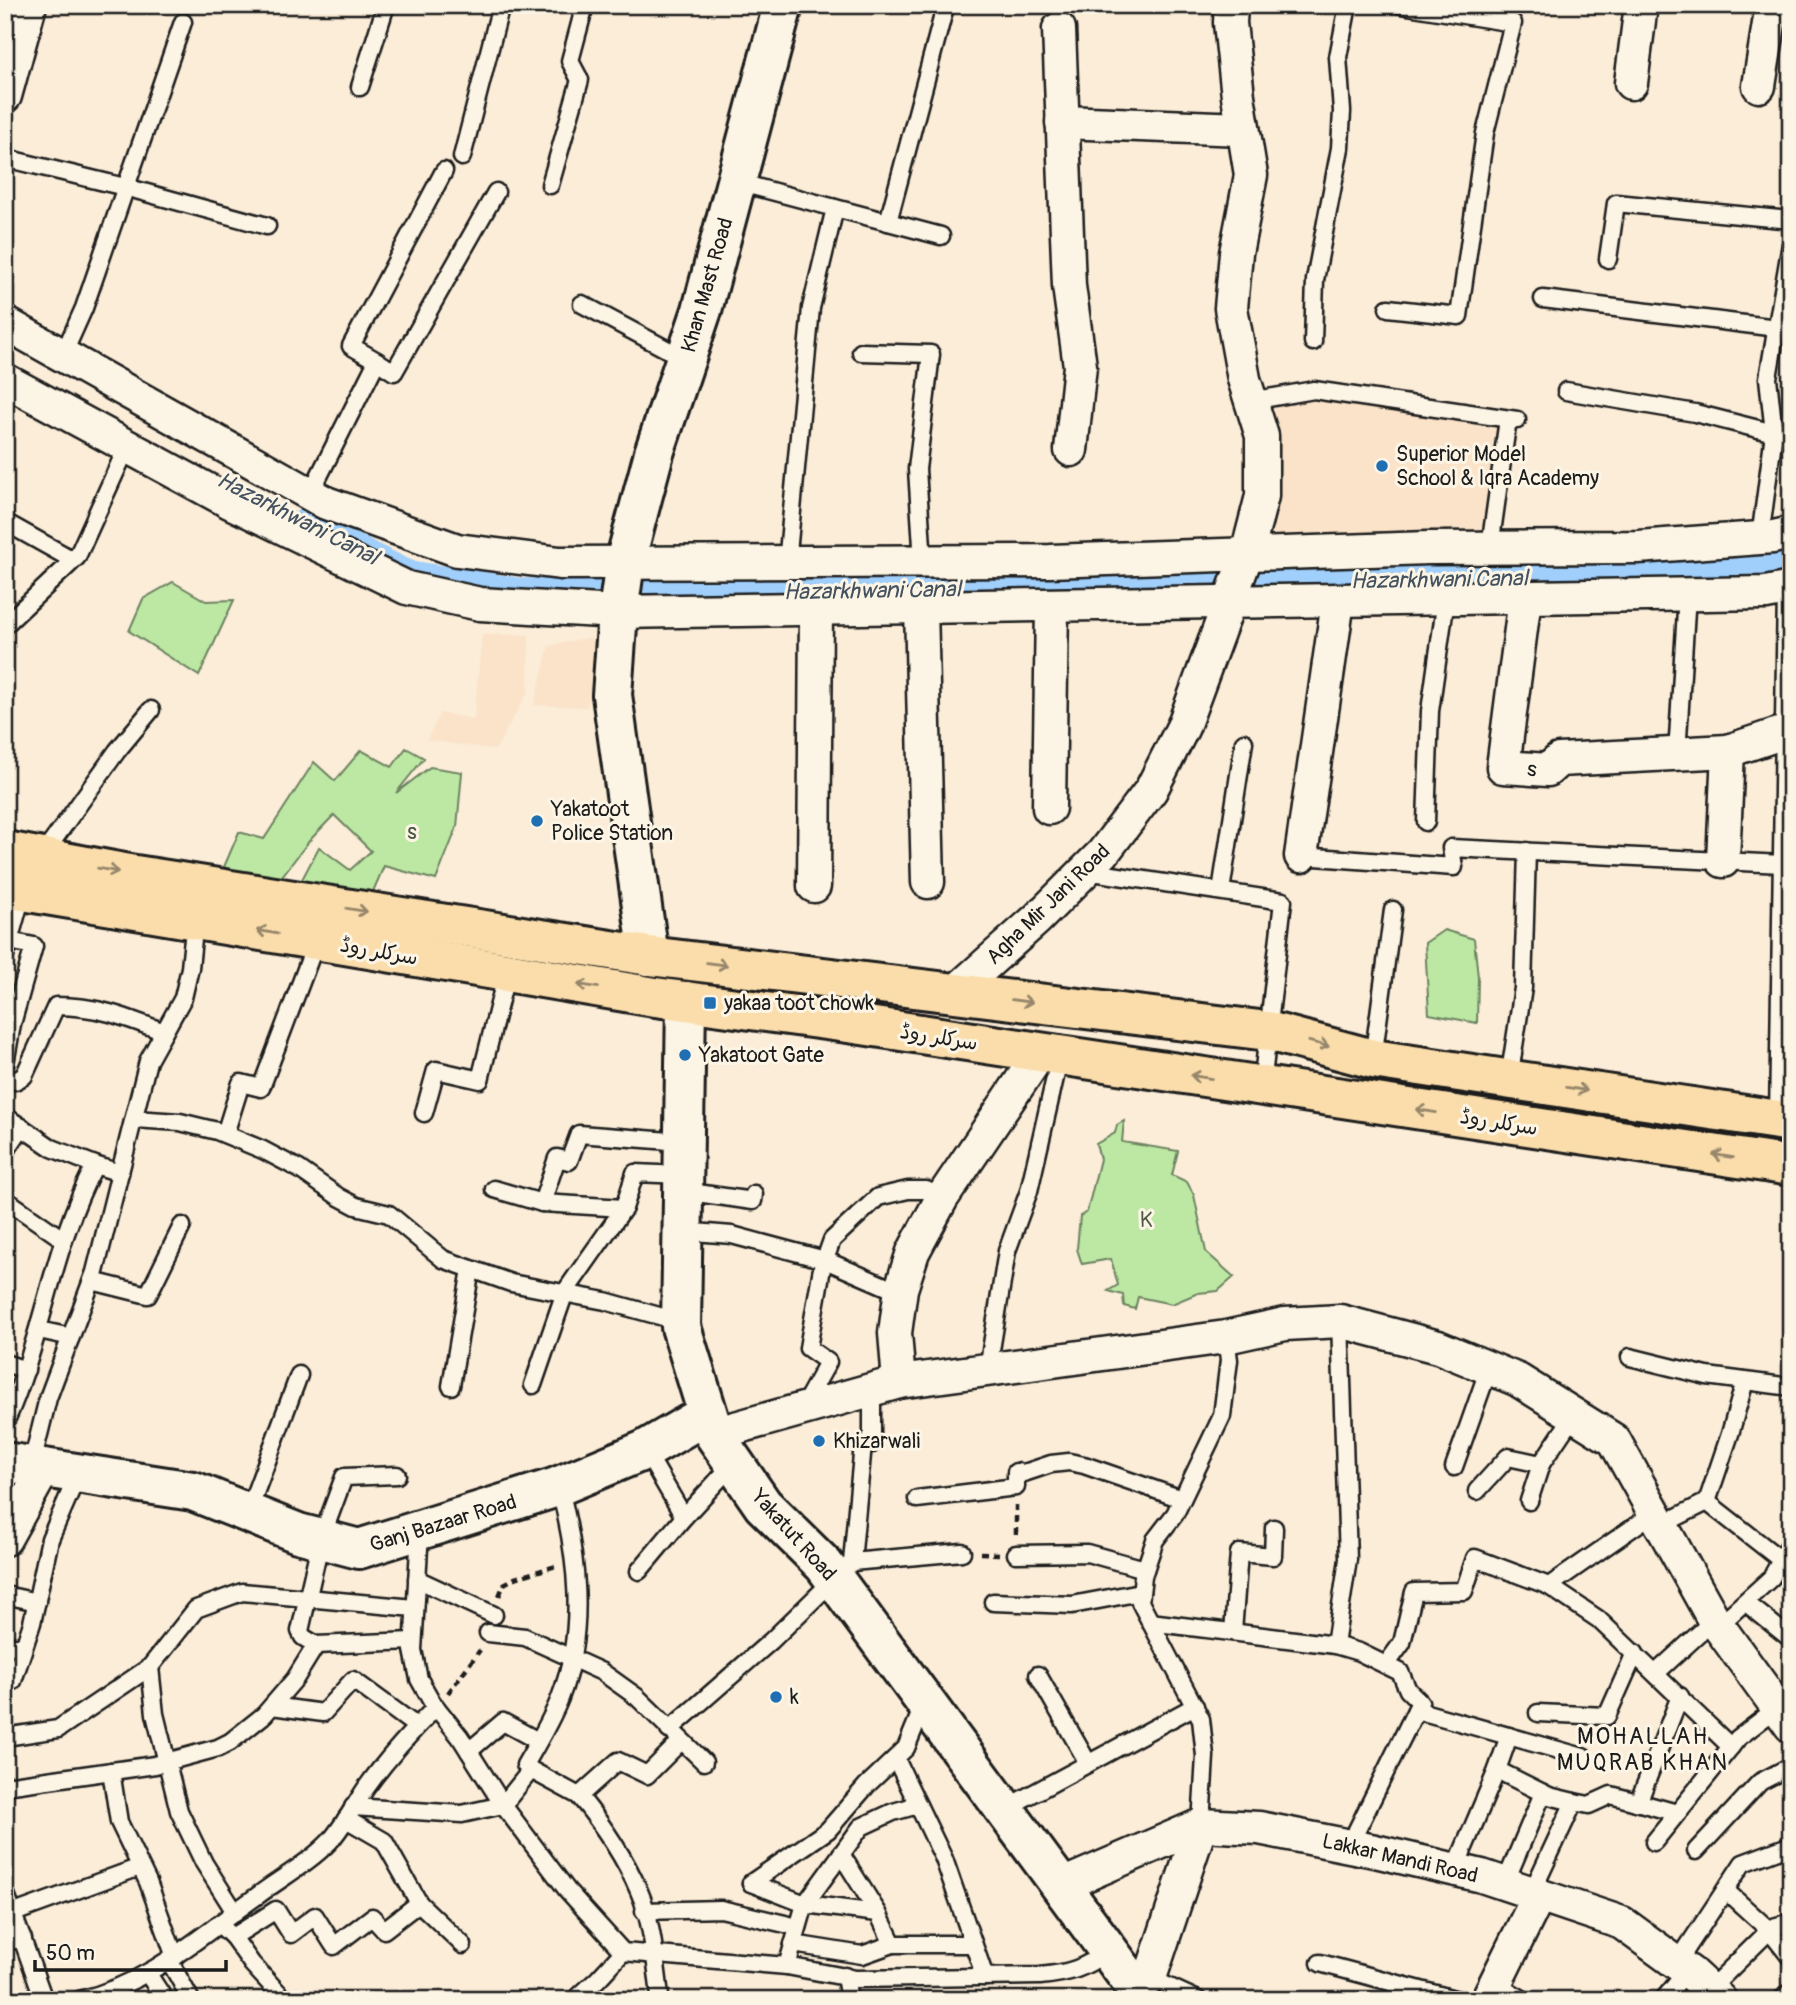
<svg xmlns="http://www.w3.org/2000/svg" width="1796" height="2005" font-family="Pangolin,'Playpen Sans Arabic',sans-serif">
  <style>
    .built { fill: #fae3c9 }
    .green { fill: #bde8a4; stroke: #6c8260; stroke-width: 2 }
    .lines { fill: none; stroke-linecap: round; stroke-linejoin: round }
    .canal { stroke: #a0cffc; stroke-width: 26 }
    .lane-casing { stroke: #1c1c1c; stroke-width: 21 }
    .street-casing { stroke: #1c1c1c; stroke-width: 37 }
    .secondary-casing { stroke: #1c1c1c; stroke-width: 44 }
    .primary-casing { stroke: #1c1c1c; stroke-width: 44 }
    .path { stroke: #1c1c1c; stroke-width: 4.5; stroke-dasharray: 7 5; stroke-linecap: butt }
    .lane { stroke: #fcf5e5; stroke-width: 16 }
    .street { stroke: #fcf5e5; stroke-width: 32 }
    .secondary { stroke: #fcf5e5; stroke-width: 38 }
    .primary { stroke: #faddab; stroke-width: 38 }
    .oneway { stroke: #96866b }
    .poi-dot { fill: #1f6fb2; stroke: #fcf5e5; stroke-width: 2.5 }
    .labels { text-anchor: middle; stroke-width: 6; stroke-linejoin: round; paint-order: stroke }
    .street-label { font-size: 21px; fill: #1c1c1c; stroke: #fcf5e5 }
    .poi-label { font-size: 21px; fill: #1c1c1c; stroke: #fcf5e5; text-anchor: start }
    .park-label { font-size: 21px; fill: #4c5945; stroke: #fcf5e5 }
    .water-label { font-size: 23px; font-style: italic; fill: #44525f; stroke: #fcf5e5 }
    .neighbourhood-label { font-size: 23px; letter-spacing: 2px; fill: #1c1c1c; stroke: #fcf5e5 }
  </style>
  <rect width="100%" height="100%" fill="#fbedd8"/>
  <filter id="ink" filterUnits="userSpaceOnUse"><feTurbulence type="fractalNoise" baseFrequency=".0143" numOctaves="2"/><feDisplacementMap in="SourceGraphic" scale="14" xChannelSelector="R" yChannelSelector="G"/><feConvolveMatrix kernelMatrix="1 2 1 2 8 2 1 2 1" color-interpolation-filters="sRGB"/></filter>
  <g filter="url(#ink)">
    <g class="built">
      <path d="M1314 390 1508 419 1490 547 1247 554 1251 401Z"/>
      <path d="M482 635H529L528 692 495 750 427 740 440 713 474 719Z"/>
      <path d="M586 638 602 639 587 707 534 705 549 646Z"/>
    </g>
    <g class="green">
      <path d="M173 582 206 601 234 600 199 676 129 631 143 599Z"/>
      <path d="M406 748 424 758 396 793 430 767 462 772 457 827 436 880 384 866 368 903 298 887 319 847 350 870 371 851 334 815 310 840 272 889 218 881 239 832 264 839 314 762 335 781 361 750 392 767Z"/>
      <path d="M1444 930 1474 939 1478 977 1477 1023 1429 1014 1425 943Z"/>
      <path d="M1124 1121 1122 1142 1178 1151 1172 1175 1187 1182 1194 1195 1206 1252 1234 1277 1218 1291 1198 1293 1172 1304 1138 1297 1135 1309 1124 1306 1123 1295 1108 1291 1118 1285 1111 1259 1082 1264 1077 1249 1080 1216 1087 1212 1100 1159 1096 1144 1115 1133 1117 1125Z"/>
    </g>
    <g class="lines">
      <path class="canal" d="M304 522 408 573 521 591 648 594 1100 586 1210 581 1502 575 1684 574 1763 569 1791 565"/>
      <defs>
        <g id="lane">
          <path d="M360 87 386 5"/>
          <path d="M462 157 501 5"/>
          <path d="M5 158 125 187 267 226"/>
          <path d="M737 182 941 236"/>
          <path d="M550 185 580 80 570 61 585 5"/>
          <path d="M888 222 944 11"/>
          <path d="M1608 259 1616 203 1791 220"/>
          <path d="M1543 299 1777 328"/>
          <path d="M582 304 685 359"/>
          <path d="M1388 308 1459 316 1485 133 1513 23 1401 5"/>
          <path d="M1313 342 1315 280 1340 148 1342 111 1338 57 1348 5"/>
          <path d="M861 352 931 354 917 469 923 562"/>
          <path d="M63 355 84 308 183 22"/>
          <path d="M377 361 394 372 496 192"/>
          <path d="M1566 391 1695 413 1774 433"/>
          <path d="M1251 401 1314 390 1517 420"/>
          <path d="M310 494 377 361 351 346 444 171"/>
          <path d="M5 522 73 560"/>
          <path d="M1760 538 1774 433 1768 378 1791 244"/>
          <path d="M1490 547 1508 419"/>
          <path d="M787 564 811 308 835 208"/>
          <path d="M5 625 77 557 127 447"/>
          <path d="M1677 754 1687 594"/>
          <path d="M1426 822 1430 711 1446 599"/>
          <path d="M42 856 117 751 151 710"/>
          <path d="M1301 856 1454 867 1451 848 1783 864"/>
          <path d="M1086 871 1283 901 1262 1086"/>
          <path d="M1221 891 1244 742"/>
          <path d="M5 956 23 891"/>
          <path d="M1373 1059 1393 910"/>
          <path d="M5 1064 12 1024 34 946 9 941"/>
          <path d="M1509 1079 1523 988 1527 851"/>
          <path d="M5 1081H15L24 1076 56 1006C98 1006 125 1017 164 1032"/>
          <path d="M424 1113 436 1070 480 1080 507 972"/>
          <path d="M5 1116 52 1148 95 1165"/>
          <path d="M134 1119 180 1122 217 1131 263 1150 299 1169 339 1197 356 1206 389 1214 443 1259 511 1283 605 1301 681 1322"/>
          <path d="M1778 1120 1786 589"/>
          <path d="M225 1134 241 1083 261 1088 317 940"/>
          <path d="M5 1152 22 1127"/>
          <path d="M494 1189 542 1203 557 1158 569 1161 579 1134 683 1142"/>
          <path d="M683 1191 753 1201 754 1194"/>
          <path d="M5 1199 64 1240"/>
          <path d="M542 1203 624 1208 635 1173 683 1175"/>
          <path d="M682 1231 732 1235 825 1260 901 1293"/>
          <path d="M92 1281 148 1295 182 1226"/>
          <path d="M39 1330 71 1337"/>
          <path d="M1630 1357 1707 1376 1791 1387"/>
          <path d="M5 1363 26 1370"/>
          <path d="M988 1369 1007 1251 1029 1191 1060 1056"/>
          <path d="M533 1385 565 1292 624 1208"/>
          <path d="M451 1386 471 1269"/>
          <path d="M803 1407 828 1362 808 1348 822 1268 832 1240 878 1197 908 1190H926L942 1198"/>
          <path d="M5 1423C43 1339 52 1245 95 1165L120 1173"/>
          <path d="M645 1450 684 1517"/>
          <path d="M31 1467 48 1398 95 1272 148 1061 183 998 190 968 195 919"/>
          <path d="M1454 1467 1489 1368"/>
          <path d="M397 1475 344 1477 321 1539 300 1631 303 1637 316 1645 413 1641"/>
          <path d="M1477 1491 1508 1457 1541 1464 1574 1415"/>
          <path d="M917 1499 1016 1487V1472L1024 1473 1051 1464 1069 1462 1084 1465 1182 1499"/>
          <path d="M1529 1501 1541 1464"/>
          <path d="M1707 1502 1730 1434 1745 1381"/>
          <path d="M248 1512 299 1375"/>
          <path d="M1661 1525 1707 1502 1781 1560"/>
          <path d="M420 1531 413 1650 419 1679 432 1702 460 1737 503 1805 567 1890 623 1952 787 1966 856 1979 1040 1976C1071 1973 1082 1969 1109 1951"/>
          <path d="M1016 1554 1087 1553 1145 1569"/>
          <path d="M852 1562 962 1552"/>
          <path d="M639 1571 684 1517 733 1464"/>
          <path d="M417 1579 494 1615"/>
          <path d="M1549 1586 1598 1619 1731 1747"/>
          <path d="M5 1595 37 1602"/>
          <path d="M993 1602 1072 1605 1141 1592"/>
          <path d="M1745 1602 1791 1639"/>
          <path d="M1150 1622 1335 1645 1359 1652 1400 1672 1408 1690 1420 1702 1349 1846"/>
          <path d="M1718 1626 1771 1578 1791 1542"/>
          <path d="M1233 1632 1239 1553 1273 1556 1274 1528"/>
          <path d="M488 1633 525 1637 602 1672 637 1697 704 1762"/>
          <path d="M5 1645 24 1647"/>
          <path d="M1335 1645 1348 1559 1340 1321"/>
          <path d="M1386 1665 1402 1643 1414 1592 1464 1591 1475 1558 1549 1586 1654 1513"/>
          <path d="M150 1667 155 1714 179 1811 204 1863 235 1912"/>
          <path d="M1656 1673 1714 1620"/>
          <path d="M1038 1675 1088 1763"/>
          <path d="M5 1681H13L32 1623 50 1539 78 1474"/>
          <path d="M272 1706 323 1713 353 1680 416 1726"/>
          <path d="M1416 1710 1583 1757"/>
          <path d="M1538 1713 1607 1716 1635 1653"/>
          <path d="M669 1730 771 1641 852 1562 863 1444H872V1389"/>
          <path d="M5 1737 58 1729 150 1667 196 1609 242 1592 414 1608"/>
          <path d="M469 1751 503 1722 538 1741"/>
          <path d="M896 1759 944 1859 985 1977"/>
          <path d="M531 1770 579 1796 618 1761 647 1775 681 1741"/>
          <path d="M1497 1770 1509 1736"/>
          <path d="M111 1771 119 1822 148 1882 175 1957"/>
          <path d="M5 1786 155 1765 218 1748 230 1742 264 1715 295 1679 316 1645"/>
          <path d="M579 1796C603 1825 624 1856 639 1891 652 1920 656 1965 660 1996L658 2000"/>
          <path d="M1638 1803 1680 1696"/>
          <path d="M353 1807 462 1814 503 1805 531 1770 525 1765C537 1744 551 1721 560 1698 587 1629 577 1555 559 1485"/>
          <path d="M1004 1809 1195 1706"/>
          <path d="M346 1819 384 1841 419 1903 463 1945"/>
          <path d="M1201 1825 1205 1756 1201 1719 1140 1602 1143 1576 1155 1540 1175 1514 1222 1416 1229 1360 1226 1337"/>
          <path d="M1654 1842 1738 1738 1777 1708 1783 1706"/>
          <path d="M1696 1851 1760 1782 1791 1766"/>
          <path d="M841 1854 878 1913"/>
          <path d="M1455 1869 1497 1770 1549 1796 1574 1802 1589 1805 1611 1795 1677 1813"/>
          <path d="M751 1883 828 1830 867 1785 906 1748 924 1704"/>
          <path d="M751 1883 805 1904 878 1913 893 1944"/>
          <path d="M1505 1883 1543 1793"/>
          <path d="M1725 1890 1769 1930 1791 1958"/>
          <path d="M5 1891 44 2000"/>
          <path d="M1532 1892 1574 1802"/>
          <path d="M644 1911 721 1909 798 1927"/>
          <path d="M14 1913 140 1867"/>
          <path d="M219 1924 233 1937 276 1910 291 1934 315 1916 334 1946 372 1917 384 1930 419 1903"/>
          <path d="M233 1937 252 1964 285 2000"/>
          <path d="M5 1941 23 1939"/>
          <path d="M793 1944 862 1955 893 1944H973"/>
          <path d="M169 1960 191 2000"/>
          <path d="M1320 1963 1458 2000"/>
          <path d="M1677 1963 1743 1863 1791 1845"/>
          <path d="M787 1966 805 1904 861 1827 893 1812 918 1805"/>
          <path d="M148 1974 165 2000"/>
          <path d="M845 1976 849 2000"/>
          <path d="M1150 1978 1198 2000"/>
          <path d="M1495 1983 1524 2000"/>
          <path d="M1709 1990 1773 1927 1791 1922"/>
          <path d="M79 2000C149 1984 200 1936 257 1896 281 1878 309 1863 330 1841 344 1825 354 1806 366 1788 386 1760 411 1732 436 1707"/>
          <path d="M575 2000 598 1979 623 1952"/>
          <path d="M1663 2000 1687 1971"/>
          <path d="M1781 2000 1791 1992"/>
        </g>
        <g id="street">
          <path d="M1059 29 1069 286 1080 366 1071 450"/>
          <path d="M1631 83 1641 5"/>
          <path d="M1759 86 1772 5"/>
          <path d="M5 96 30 5"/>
          <path d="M1062 122 1243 129"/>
          <path d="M5 323 326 503 457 550 560 563 1050 561 1428 548 1638 547 1773 537 1791 533"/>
          <path d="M5 380 228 501 407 588 480 604 618 612 1766 593 1791 588"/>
          <path d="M1525 598 1503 767 1548 770 1559 760 1728 751 1785 732"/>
          <path d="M921 608 928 882"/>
          <path d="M1049 808 1052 606"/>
          <path d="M1301 856 1338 601"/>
          <path d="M1723 861 1728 751"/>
          <path d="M814 886 816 609"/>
          <path d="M954 993 1037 919 1103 853 1151 790 1183 727 1247 554 1262 496V436L1244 379 1231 308 1236 253 1251 175 1238 96 1230 23 1231 5"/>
          <path d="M899 1382 895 1333 901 1289 913 1252 942 1198 1040 1053"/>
          <path d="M714 1434 899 1382 1226 1337 1285 1324 1340 1321 1438 1347 1518 1380 1614 1440 1714 1620 1791 1726"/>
          <path d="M5 1539 44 1469"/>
          <path d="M1060 1886 1201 1825 1259 1828 1375 1851 1482 1876 1622 1923 1692 1974 1720 2000"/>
          <path d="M1136 1988 1150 1978 1201 1825"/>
          <path d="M1487 2000 1539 1895"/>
        </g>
        <g id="secondary">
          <path d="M649 956 612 695 618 612 625 562 654 453 702 310 783 5"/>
          <path d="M686 1001 681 1327 714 1434 763 1505 824 1565 1136 1988V2000"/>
          <path d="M5 1462 193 1491 298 1533 359 1549 554 1488 645 1450 707 1414"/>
        </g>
        <g id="primary">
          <path d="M5 851 129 874 649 956 1268 1031 1373 1059 1791 1122"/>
          <path d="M5 888 655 997 855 1024 1791 1166"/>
        </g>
      </defs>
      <use href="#lane" class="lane-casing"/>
      <use href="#street" class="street-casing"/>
      <use href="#secondary" class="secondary-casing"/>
      <use href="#primary" class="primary-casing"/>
      <g class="path">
        <path d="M1016 1535V1505"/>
        <path d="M980 1553 999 1554"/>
        <path d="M499 1596 504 1584 515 1578 556 1566"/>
        <path d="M448 1693 480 1650"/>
      </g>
      <use href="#lane" class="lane"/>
      <use href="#street" class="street"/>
      <use href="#secondary" class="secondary"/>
      <use href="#primary" class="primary"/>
    </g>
    <defs><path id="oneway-shaft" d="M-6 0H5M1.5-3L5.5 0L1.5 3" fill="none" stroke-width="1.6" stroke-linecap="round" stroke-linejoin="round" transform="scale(1.75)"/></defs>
    <g class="oneway">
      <use href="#oneway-shaft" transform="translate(108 870) rotate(10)"/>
      <use href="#oneway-shaft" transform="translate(357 910) rotate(9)"/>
      <use href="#oneway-shaft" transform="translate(267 932) rotate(-170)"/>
      <use href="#oneway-shaft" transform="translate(717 964) rotate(7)"/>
      <use href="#oneway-shaft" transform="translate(588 986) rotate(-171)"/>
      <use href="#oneway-shaft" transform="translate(1022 1001) rotate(7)"/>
      <use href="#oneway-shaft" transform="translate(1319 1044) rotate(15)"/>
      <use href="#oneway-shaft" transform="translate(1201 1077) rotate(-171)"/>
      <use href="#oneway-shaft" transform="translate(1577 1089) rotate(9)"/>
      <use href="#oneway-shaft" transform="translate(1426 1111) rotate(-171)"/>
      <use href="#oneway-shaft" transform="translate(1723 1156) rotate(-171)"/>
    </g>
  </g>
  <g class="poi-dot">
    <circle cx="1382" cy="466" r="7"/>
    <circle cx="537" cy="821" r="7"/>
    <rect x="703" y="996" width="14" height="14" rx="3.5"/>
    <circle cx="685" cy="1055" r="7"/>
    <circle cx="819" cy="1441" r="7"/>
    <circle cx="776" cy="1697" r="7"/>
  </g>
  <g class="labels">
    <g class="street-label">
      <text transform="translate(707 285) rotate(-74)" y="7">Khan Mast Road</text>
      <text transform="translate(1532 769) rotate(4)" y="7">s</text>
      <text transform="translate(1048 904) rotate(-44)" y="7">Agha Mir Jani Road</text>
      <text transform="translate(379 951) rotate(10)" y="7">سرکلر روڈ</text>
      <text transform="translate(939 1037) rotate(9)" y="7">سرکلر روڈ</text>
      <text transform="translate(1499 1122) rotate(9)" y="7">سرکلر روڈ</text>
      <text transform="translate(443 1523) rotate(-17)" y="7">Ganj Bazaar Road</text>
      <text transform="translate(794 1535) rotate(48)" y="7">Yakatut Road</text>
      <text transform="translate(1400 1858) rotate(13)" y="7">Lakkar Mandi Road</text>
    </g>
    <g class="poi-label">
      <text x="1396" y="461">Superior Model<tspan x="1396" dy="24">School &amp; Iqra Academy</tspan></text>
      <text x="551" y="816">Yakatoot<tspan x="551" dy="24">Police Station</tspan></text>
      <text x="724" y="1010">yakaa toot chowk</text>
      <text x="699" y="1062">Yakatoot Gate</text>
      <text x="833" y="1448">Khizarwali</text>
      <text x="790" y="1704">k</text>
    </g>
    <g class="park-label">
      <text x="412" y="839">s</text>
      <text x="1146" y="1227">K</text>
    </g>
    <g class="water-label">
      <text transform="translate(298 518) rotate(27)" y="8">Hazarkhwani Canal</text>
      <text transform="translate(1439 579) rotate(-1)" y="8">Hazarkhwani Canal</text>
      <text transform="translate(872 590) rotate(-1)" y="8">Hazarkhwani Canal</text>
    </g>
    <g class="neighbourhood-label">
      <text x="1643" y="1744">MOHALLAH<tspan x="1643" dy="26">MUQRAB KHAN</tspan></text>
    </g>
  </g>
  <rect width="1796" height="2005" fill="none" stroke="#fcf5e5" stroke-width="28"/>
  <rect x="14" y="14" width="1768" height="1977" fill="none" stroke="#1c1c1c" stroke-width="2.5" filter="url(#ink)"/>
  <path d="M35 1960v10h191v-10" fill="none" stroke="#1c1c1c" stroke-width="3.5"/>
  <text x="46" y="1960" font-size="21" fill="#1c1c1c" stroke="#fcf5e5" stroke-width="5" paint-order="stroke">50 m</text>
</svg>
